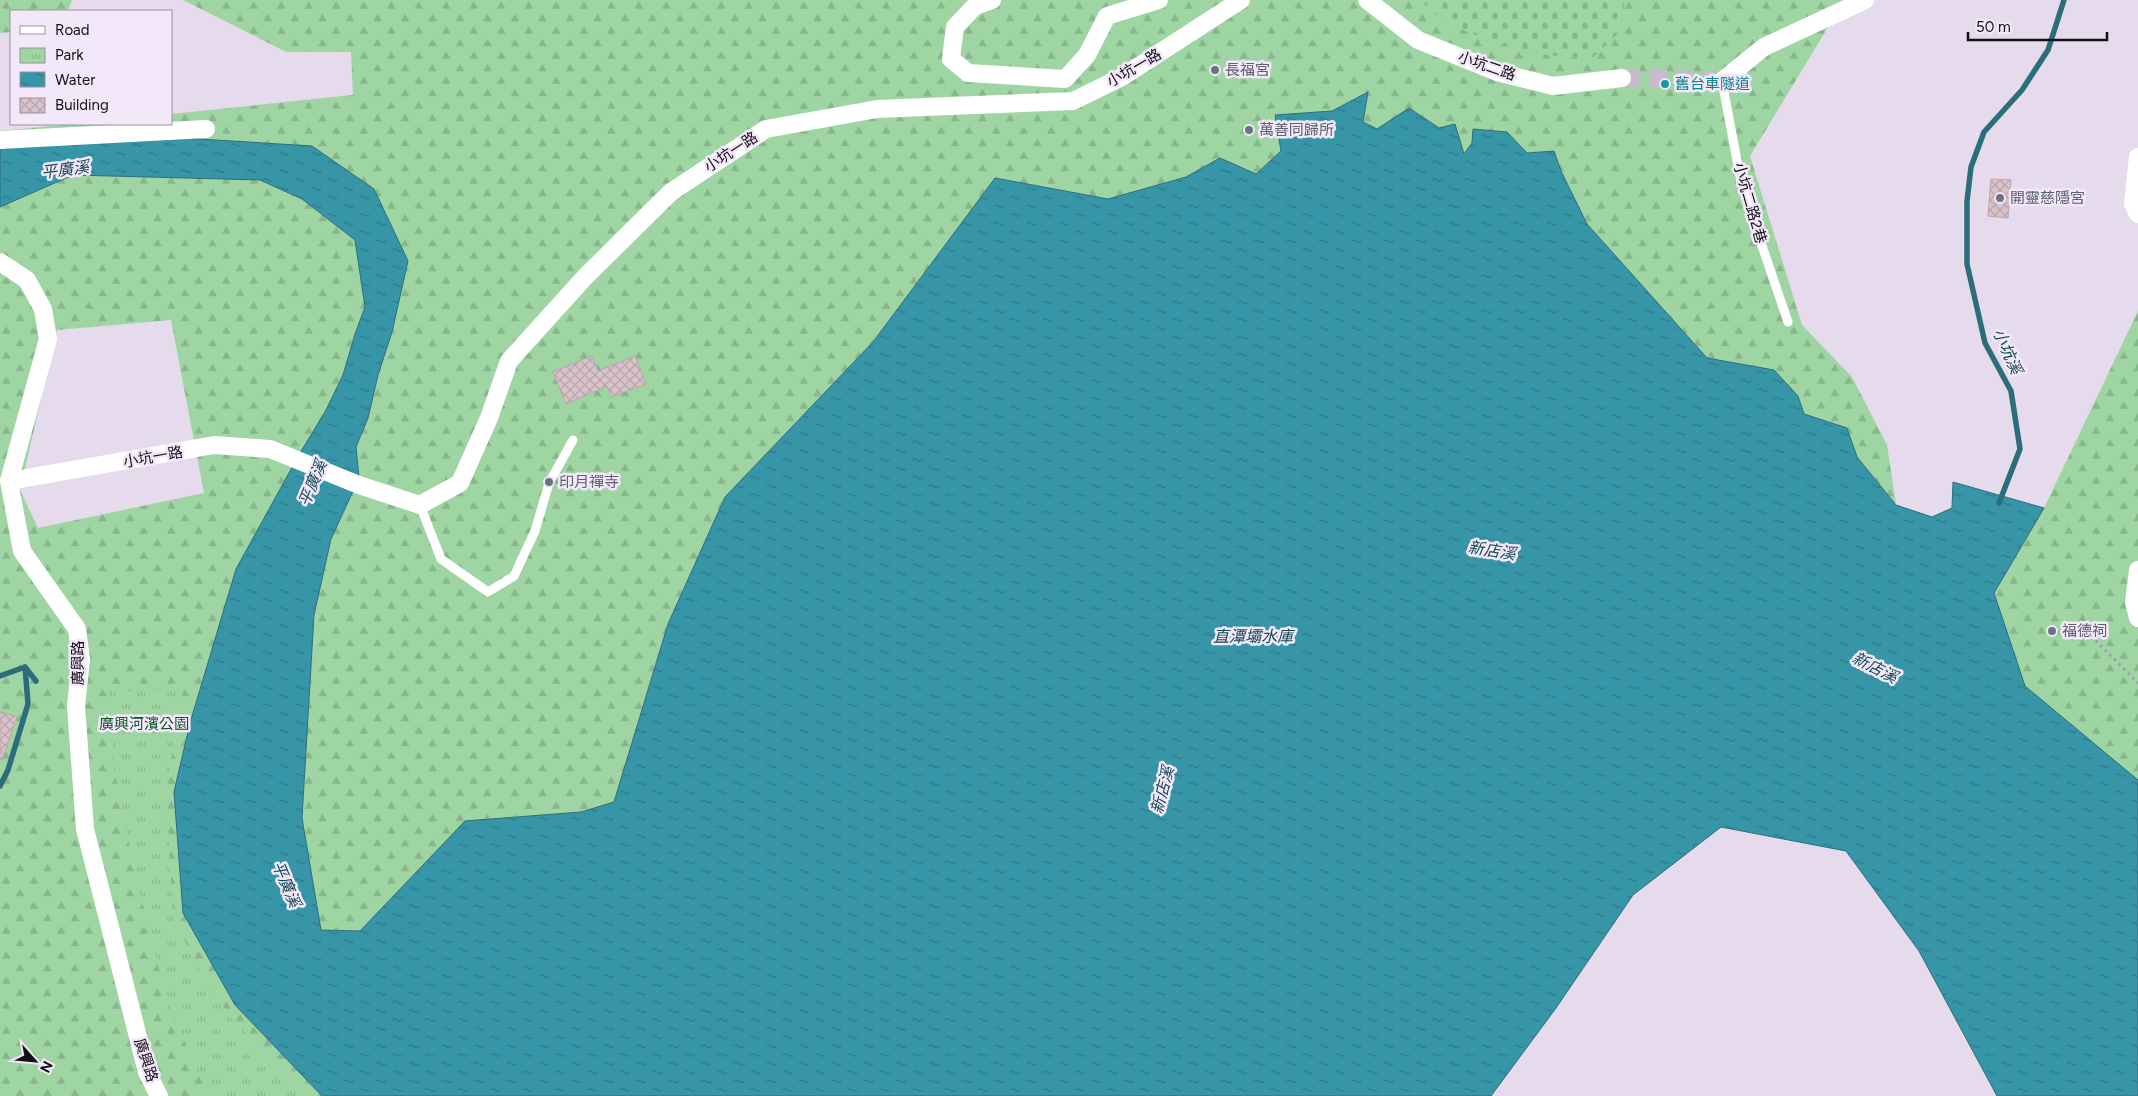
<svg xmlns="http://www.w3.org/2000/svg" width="2138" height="1096" font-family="Figtree,'Noto Sans TC',sans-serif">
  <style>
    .forest { fill: url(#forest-firs); fill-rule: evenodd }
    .cemetery { fill: url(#cemetery-stones) }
    .park { fill: url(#park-tufts) }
    .water { fill: url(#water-ripples); stroke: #2c6d7c }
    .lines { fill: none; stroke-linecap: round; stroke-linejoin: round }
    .stream { stroke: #2c6d7c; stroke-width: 5.5 }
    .building { fill: url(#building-cross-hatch); stroke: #bba5ad }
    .street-tunnel { stroke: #c6bccd; stroke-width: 18; stroke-dasharray: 18 9; stroke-linecap: butt }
    .path { stroke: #a59cab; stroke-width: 3; stroke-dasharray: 2.5 4; stroke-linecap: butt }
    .lane { stroke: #fff; stroke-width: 9 }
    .street { stroke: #fff; stroke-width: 18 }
    .worship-dot { fill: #6b7280; stroke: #f3e7fa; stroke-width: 2 }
    .culture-dot { fill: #0f9aa8; stroke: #f3e7fa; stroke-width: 2 }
    .labels { text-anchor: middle; stroke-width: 5; stroke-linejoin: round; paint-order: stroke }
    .street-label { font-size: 15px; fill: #130f15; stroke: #f3e7fa }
    .worship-label { font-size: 15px; fill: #5b616d; stroke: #f3e7fa; text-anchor: start }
    .culture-label { font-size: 15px; fill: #0d838f; stroke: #f3e7fa; text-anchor: start }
    .park-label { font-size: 15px; fill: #0b571d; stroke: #f3e7fa }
    .water-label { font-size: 16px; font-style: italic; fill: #124852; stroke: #f3e7fa }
  </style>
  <defs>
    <pattern id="forest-firs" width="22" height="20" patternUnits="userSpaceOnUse" patternTransform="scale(1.25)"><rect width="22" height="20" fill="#9fd5a2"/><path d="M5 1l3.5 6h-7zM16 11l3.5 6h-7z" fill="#88b68b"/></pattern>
    <pattern id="cemetery-stones" width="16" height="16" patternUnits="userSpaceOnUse" patternTransform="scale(1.25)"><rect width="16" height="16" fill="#9fd5a2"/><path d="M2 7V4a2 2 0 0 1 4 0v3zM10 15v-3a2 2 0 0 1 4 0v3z" fill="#88b68b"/></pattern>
    <pattern id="park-tufts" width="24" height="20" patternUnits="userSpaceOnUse" patternTransform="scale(1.25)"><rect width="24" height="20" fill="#9fd5a2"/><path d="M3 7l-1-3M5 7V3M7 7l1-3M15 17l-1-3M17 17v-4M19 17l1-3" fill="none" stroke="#88b68b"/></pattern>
    <pattern id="water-ripples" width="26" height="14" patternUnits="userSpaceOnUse" patternTransform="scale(1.25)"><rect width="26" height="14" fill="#3795a8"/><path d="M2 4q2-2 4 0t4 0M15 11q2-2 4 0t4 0" fill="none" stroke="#2d7888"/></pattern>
    <pattern id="building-cross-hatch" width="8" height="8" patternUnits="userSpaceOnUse" patternTransform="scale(1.25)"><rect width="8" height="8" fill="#dac2ca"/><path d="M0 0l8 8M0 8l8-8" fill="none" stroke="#baa6ad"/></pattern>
  </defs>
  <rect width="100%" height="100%" fill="#e6daed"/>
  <g class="forest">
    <path d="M0 0H72L68 11H11V32L0 33Z"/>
    <path d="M183 0H1869L1836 14 1750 156 1802 325 1852 377 1887 445 1896 505 1857 457 1847 428 1804 414 1797 396 1774 370 1707 358 1587 224 1561 171 1554 151 1527 153 1507 132 1472 143 1464 155 1439 128 1409 108 1377 130 1363 122 1367 92 1332 111 1275 115 1281 151 1256 174 1220 158 1186 177 1108 199 995 178 873 342 725 497 668 624 614 803 581 812 465 822 360 931 321 930 302 818 314 615 331 539 359 478 356 447 368 418 378 375 374 189 0 146V131L71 124H171V114L353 95 351 52H286Z"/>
    <path d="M73 175 260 180 302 199 355 240 365 307 355 334 343 375 325 412 236 569 190 723 174 792 235 1005 322 1096H0V207ZM171 320 204 493 38 528 20 490 57 330Z"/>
    <path d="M2138 311V780L2025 686 1994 593 2044 508Z"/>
  </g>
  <path class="cemetery" d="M1420 0H1625L1619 33 1589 61 1529 52 1491 41 1446 23Z"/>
  <path class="park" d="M183 690 166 790 173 918 197 965 231 1018 307 1096H209L168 1004 134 869 114 768 110 692Z"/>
  <path class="water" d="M1368 92 1363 122 1377 129 1409 108 1439 128 1455 124 1464 154 1472 143 1473 129 1507 132 1527 153 1554 151 1561 171 1587 224 1707 358 1774 370 1798 396 1804 414 1847 428 1857 457 1896 505 1932 517 1952 508 1953 482 2044 508 1994 593 2025 686 2138 780V1096H1997L1919 951 1846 851 1721 827 1633 895 1556 1008 1491 1096H322L235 1005 183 913 174 792 190 723 236 569 300 453 325 412 343 375 355 334 365 307 355 240 302 199 260 180 73 175 0 207V146L135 135 312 146 374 189 408 261 392 332 378 375 368 418 356 447 359 478 331 539 314 615 302 818 321 930 360 931 465 821 581 812 614 802 668 624 725 497 873 342 995 178 1108 199 1186 177 1220 158 1256 174 1281 151 1275 115 1332 111Z"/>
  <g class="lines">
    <g class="stream">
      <path d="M1999 503 2020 449 2011 391 1985 343 1967 264V201L1971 167 1984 132 2022 90 2048 50 2064 0"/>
      <path d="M0 676 25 667 36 681"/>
      <path d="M0 786 8 770 28 704 25 667"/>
    </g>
  </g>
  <g class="building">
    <path d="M1991 179 2011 180 2008 218 1988 216Z"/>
    <path d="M592 356 598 371 635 356 646 384 611 397 607 386 566 404 553 372Z"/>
    <path d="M0 712 17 717 2 760 0 759Z"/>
  </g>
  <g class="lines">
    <path class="street-tunnel" d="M1622 78 1722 81"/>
    <path class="path" d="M2058 633 2080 625 2138 683"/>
    <g class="lane">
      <path d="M1722 81 1742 187 1788 322"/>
      <path d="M420 505 441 559 488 592 514 576 535 531 549 483 573 440"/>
    </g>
    <g class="street">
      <path d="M992 0 975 6 955 27 951 59 968 73 1065 79 1087 55 1107 16 1159 0"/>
      <path d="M1367 0 1418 40 1497 72 1553 86 1622 78"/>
      <path d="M1722 81 1764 47 1865 0"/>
      <path d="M0 140 206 129"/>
      <path d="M2138 157 2133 204 2138 214"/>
      <path d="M0 262 27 280 43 309 48 339 9 481 22 551 77 629 81 659 76 706 85 829 147 1072 159 1096"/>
      <path d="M9 481 214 445 270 449 359 485 420 505 460 483 489 418 509 361 585 277 671 192 766 129 877 109 1073 101 1122 77 1241 0"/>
      <path d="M2138 570 2134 602 2138 618"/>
    </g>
  </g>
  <g class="worship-dot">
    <circle cx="1215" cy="70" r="5"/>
    <circle cx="1249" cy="130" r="5"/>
    <circle cx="2000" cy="198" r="5"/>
    <circle cx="549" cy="482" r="5"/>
    <circle cx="2052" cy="631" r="5"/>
  </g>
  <circle class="culture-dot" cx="1665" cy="84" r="5"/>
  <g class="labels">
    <g class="street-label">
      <text transform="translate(1487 66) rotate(19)" y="5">小坑二路</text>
      <text transform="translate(1134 68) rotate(-30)" y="5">小坑一路</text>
      <text transform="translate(731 152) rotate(-33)" y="5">小坑一路</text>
      <text transform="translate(1750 203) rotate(74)" y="5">小坑二路2巷</text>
      <text transform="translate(153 457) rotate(-10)" y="5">小坑一路</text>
      <text transform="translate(78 663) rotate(-90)" y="5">廣興路</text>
      <text transform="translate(146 1060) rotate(72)" y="5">廣興路</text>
    </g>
    <g class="worship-label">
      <text x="1225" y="75">長福宮</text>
      <text x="1259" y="135">萬善同歸所</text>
      <text x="2010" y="203">開靈慈隱宮</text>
      <text x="559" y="487">印月禪寺</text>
      <text x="2062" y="636">福德祠</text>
    </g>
    <g class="culture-label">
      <text x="1675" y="89">舊台車隧道</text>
    </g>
    <g class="park-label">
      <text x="144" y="729">廣興河濱公園</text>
    </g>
    <g class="water-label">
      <text transform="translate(65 169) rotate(-7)" y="6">平廣溪</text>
      <text transform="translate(2008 351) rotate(66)" y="6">小坑溪</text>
      <text transform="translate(312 483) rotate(-67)" y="6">平廣溪</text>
      <text transform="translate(1492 550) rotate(9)" y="6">新店溪</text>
      <text x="1253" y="642">直潭壩水庫</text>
      <text transform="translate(1875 667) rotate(27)" y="6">新店溪</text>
      <text transform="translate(1162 790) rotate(-75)" y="6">新店溪</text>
      <text transform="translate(287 884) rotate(67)" y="6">平廣溪</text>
    </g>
  </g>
  <rect x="10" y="10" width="162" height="115" fill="#f3e7fa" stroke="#99919e"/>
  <rect x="20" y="26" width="25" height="8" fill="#ffffff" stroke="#99919e"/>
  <text x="55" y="35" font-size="15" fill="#130f15">Road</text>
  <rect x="20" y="48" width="25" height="15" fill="url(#park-tufts)" stroke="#99919e"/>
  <text x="55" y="60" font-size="15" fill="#130f15">Park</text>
  <rect x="20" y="72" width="25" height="15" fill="url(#water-ripples)" stroke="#99919e"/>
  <text x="55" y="85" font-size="15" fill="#130f15">Water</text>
  <rect x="20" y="98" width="25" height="15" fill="url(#building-cross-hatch)" stroke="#99919e"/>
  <text x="55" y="110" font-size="15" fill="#130f15">Building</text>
  <g transform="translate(35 1061) rotate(117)" stroke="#f3e7fa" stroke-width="4" paint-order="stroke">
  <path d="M0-4L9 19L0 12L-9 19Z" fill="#130f15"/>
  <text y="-8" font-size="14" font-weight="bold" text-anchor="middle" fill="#130f15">N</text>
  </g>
  <path d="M1968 32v8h139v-8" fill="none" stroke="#130f15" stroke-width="2.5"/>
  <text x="1976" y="32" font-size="15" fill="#130f15" stroke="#f3e7fa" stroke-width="4" paint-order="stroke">50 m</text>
</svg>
